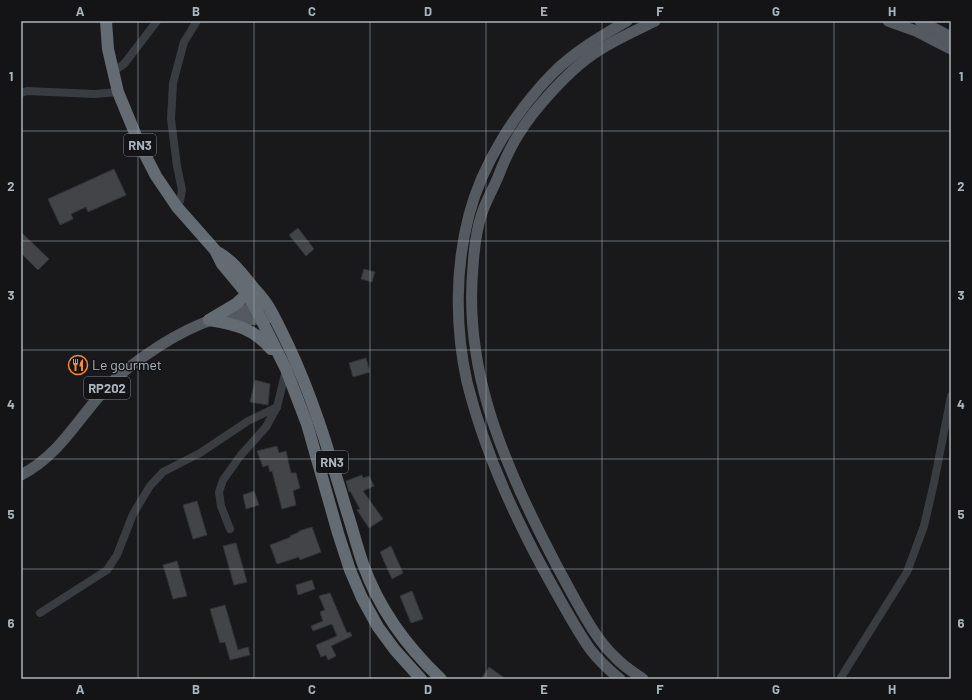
<svg xmlns="http://www.w3.org/2000/svg" width="972" height="700" font-family="Barlow,sans-serif">
  <style>
    .building { fill: #434448; stroke: #333437 }
    .lines { fill: none; stroke-linecap: round; stroke-linejoin: round }
    .minor { stroke: #393c41; stroke-width: 8 }
    .major { stroke: #555a60; stroke-width: 11 }
    .highway { stroke: #656b72; stroke-width: 12 }
    .grid { fill: none; stroke: #aab4bc; stroke-width: 1; stroke-opacity: 0.55 }
    .labels { text-anchor: middle; stroke-width: 3; stroke-linejoin: round; paint-order: stroke }
    .shield { fill: #141416; stroke: #7d848a; stroke-width: 1 }
    .shield-label { font-size: 13px; font-weight: bold; fill: #aab4bc }
    .poi-label { font-size: 14px; fill: #aab4bc; stroke: #141416; text-anchor: start }
    .neatline { fill: none; stroke: #aab4bc; stroke-width: 1.5 }
    .grid-label { font-size: 13px; text-anchor: middle; font-weight: bold; fill: #aab4bc }
  </style>
  <rect width="100%" height="100%" fill="#19191b"/>
  <g class="building">
    <path d="M114 169 126 195 88 212 86 207 71 214 73 219 60 225 48 199Z"/>
    <path d="M298 228 314 249 306 256 289 235Z"/>
    <path d="M21 232 49 259 38 270 21 253Z"/>
    <path d="M364 269 375 272 372 282 361 279Z"/>
    <path d="M366 358 370 372 353 377 349 363Z"/>
    <path d="M255 380 270 384 268 405 250 402Z"/>
    <path d="M277 446 279 453 286 451 291 473H296L300 488 293 491 296 505 282 509 272 471 270 472 268 465 263 467 257 451Z"/>
    <path d="M362 475 363 478 369 476 374 486 363 491 383 519 369 528 357 510 360 509 350 491 349 492 346 481Z"/>
    <path d="M254 491 259 505 246 509 243 495Z"/>
    <path d="M197 501 207 535 193 539 183 505Z"/>
    <path d="M312 527 321 552 300 560 299 557 277 564 270 545 291 537 290 536 299 532V531Z"/>
    <path d="M236 543 247 582 234 585 223 546Z"/>
    <path d="M391 546 403 573 392 579 380 552Z"/>
    <path d="M177 561 187 596 173 599 163 565Z"/>
    <path d="M312 580 315 589 298 595 296 585Z"/>
    <path d="M412 591 423 619 411 623 400 596Z"/>
    <path d="M330 593 347 633 350 632 352 636 331 646 336 656 328 660 326 655 321 657 316 645 337 636 332 624 313 631 311 626 323 621 320 612 325 610 319 596Z"/>
    <path d="M225 605 238 650 248 647 250 655 230 660 225 642 220 643 210 609Z"/>
    <path d="M489 667 506 679H481Z"/>
  </g>
  <g class="lines">
    <g class="minor">
      <path d="M113 72 124 64 157 21"/>
      <path d="M21 93 27 91 95 94 118 92"/>
      <path d="M177 207 180 201 182 190 177 166 171 119 173 83 184 42 197 21"/>
      <path d="M230 529 221 506 219 492 223 480 241 455 266 427 277 407 286 370"/>
      <path d="M40 613 107 570 117 555 133 514 150 486 163 472 200 453 248 421 277 407"/>
      <path d="M840 679 907 572 924 526 934 483 951 396"/>
    </g>
    <g class="major">
      <path d="M888 21 916 31 951 49"/>
      <path d="M920 21 951 37"/>
      <path d="M225 321 260 319 270 317"/>
      <path d="M21 475C57 457 76 422 102 393 114 378 130 366 146 355 184 328 217 315 263 306"/>
      <path d="M620 679C609 670 598 660 590 649 580 635 571 619 562 603 549 580 536 557 524 532 500 484 480 434 467 382 455 328 455 268 469 215 482 164 516 111 552 74 574 52 601 36 627 21"/>
      <path d="M643 679C633 672 623 666 615 657 596 639 584 615 571 592 561 574 551 555 542 537 499 452 464 364 473 267 474 249 476 231 482 213 486 201 493 189 498 177 504 161 511 146 520 132 535 108 567 73 589 57 609 42 633 32 655 21"/>
    </g>
    <g class="highway">
      <path d="M106 21 108 49 118 92 139 143 156 176 177 207 215 250 222 264 247 294 255 307 286 369 307 424 338 533 350 570 362 598 378 627 395 650 421 679"/>
      <path d="M219 253C233 261 243 275 253 287 258 293 264 299 268 306 276 319 282 333 289 347 314 400 330 456 347 512 353 530 357 547 363 564 379 609 407 647 441 679"/>
      <path d="M209 320C235 324 253 328 271 349"/>
      <path d="M209 320 236 304 247 294"/>
    </g>
  </g>
  <path class="grid" d="M138 21V679M254 21V679M370 21V679M486 21V679M602 21V679M718 21V679M834 21V679M21 131H951M21 241H951M21 350H951M21 459H951M21 569H951"/>
  <defs>
    <symbol id="restaurant-ring" viewBox="-11 -11 22 22"><circle r="9.5" fill="#141416" stroke="#ff8a2d" stroke-width="1.5"/><path d="M-5-6h1v4h1v-4h1v4h1v-4h1v5L-1.5 .5V6h-2V.5L-5-1ZM5-6V6H3V1.5H1.5Q1.5-4 5-6Z" fill="#ff8a2d"/></symbol>
  </defs>
  <g fill-rule="evenodd">
    <use href="#restaurant-ring" x="67" y="354" width="22" height="22"/>
  </g>
  <g class="labels">
    <g class="shield">
      <rect x="124" y="134" width="32" height="22" rx="3"/>
      <rect x="84" y="377" width="46" height="22" rx="3"/>
      <rect x="316" y="451" width="32" height="22" rx="3"/>
    </g>
    <g class="shield-label">
      <text x="140" y="150">RN3</text>
      <text x="107" y="393">RP202</text>
      <text x="332" y="467">RN3</text>
    </g>
    <g class="poi-label">
      <text x="92" y="370">Le gourmet</text>
    </g>
  </g>
  <rect width="972" height="700" fill="none" stroke="#141416" stroke-width="44"/>
  <rect x="22" y="22" width="928" height="656" class="neatline"/>
  <g class="grid-label">
    <text x="80" y="16">A</text>
    <text x="196" y="16">B</text>
    <text x="312" y="16">C</text>
    <text x="428" y="16">D</text>
    <text x="544" y="16">E</text>
    <text x="660" y="16">F</text>
    <text x="776" y="16">G</text>
    <text x="892" y="16">H</text>
    <text x="11" y="81">1</text>
    <text x="961" y="81">1</text>
    <text x="11" y="191">2</text>
    <text x="961" y="191">2</text>
    <text x="11" y="300">3</text>
    <text x="961" y="300">3</text>
    <text x="11" y="409">4</text>
    <text x="961" y="409">4</text>
    <text x="11" y="519">5</text>
    <text x="961" y="519">5</text>
    <text x="11" y="628">6</text>
    <text x="961" y="628">6</text>
    <text x="80" y="694">A</text>
    <text x="196" y="694">B</text>
    <text x="312" y="694">C</text>
    <text x="428" y="694">D</text>
    <text x="544" y="694">E</text>
    <text x="660" y="694">F</text>
    <text x="776" y="694">G</text>
    <text x="892" y="694">H</text>
  </g>
</svg>
